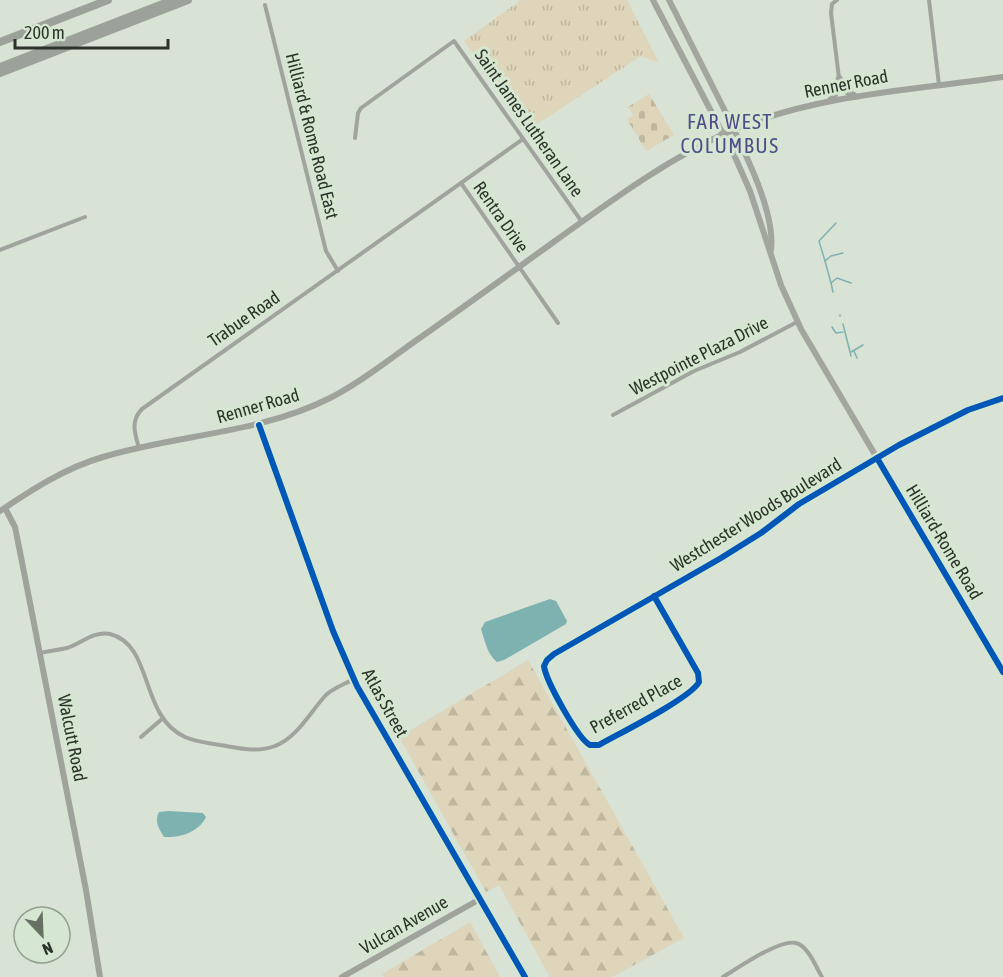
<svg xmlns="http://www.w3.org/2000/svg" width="1003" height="977" font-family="'Asap Condensed',sans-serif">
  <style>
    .forest { fill: url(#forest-firs) }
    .cemetery { fill: url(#cemetery-stones) }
    .park { fill: url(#park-tufts) }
    .water { fill: #7eb2b1 }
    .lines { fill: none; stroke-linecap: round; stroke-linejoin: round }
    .stream { stroke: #7eb2b1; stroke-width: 1.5 }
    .street { stroke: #a1a49e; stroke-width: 4 }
    .secondary { stroke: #9fa39b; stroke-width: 6 }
    .primary { stroke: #a2a69e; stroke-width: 6 }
    .highway { stroke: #9ca199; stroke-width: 8 }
    .cycleway-casing { stroke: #d5e7d0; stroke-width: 10 }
    .cycleway { stroke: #0057b8; stroke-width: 6 }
    .labels { text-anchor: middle; stroke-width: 6; stroke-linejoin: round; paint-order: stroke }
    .street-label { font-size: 18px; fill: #2c332a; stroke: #d5e7d0 }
    .quarter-label { font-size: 21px; letter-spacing: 1.5px; fill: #524b8a; stroke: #d5e7d0 }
  </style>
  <defs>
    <pattern id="forest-firs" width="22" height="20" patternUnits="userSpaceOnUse" patternTransform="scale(1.5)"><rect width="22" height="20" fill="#ded5ba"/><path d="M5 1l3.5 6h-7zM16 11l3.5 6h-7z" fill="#bfb7a0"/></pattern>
    <pattern id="cemetery-stones" width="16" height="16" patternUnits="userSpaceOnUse" patternTransform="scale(1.5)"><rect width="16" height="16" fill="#ded5ba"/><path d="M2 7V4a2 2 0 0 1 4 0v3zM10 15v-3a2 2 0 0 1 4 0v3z" fill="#bfb7a0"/></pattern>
    <pattern id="park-tufts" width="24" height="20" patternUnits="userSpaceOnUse" patternTransform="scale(1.5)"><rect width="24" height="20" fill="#ded5ba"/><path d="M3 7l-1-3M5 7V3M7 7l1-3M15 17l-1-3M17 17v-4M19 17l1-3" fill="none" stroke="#bfb7a0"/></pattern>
  </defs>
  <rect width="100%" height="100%" fill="#d8e2d5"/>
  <g class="forest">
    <path d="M528 660 684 938 612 977H550L499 885 486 892 399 737Z"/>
    <path d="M470 922 500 977H384L382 974Z"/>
  </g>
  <path class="cemetery" d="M649 94 674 135 646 151 627 119 633 115 628 107Z"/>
  <path class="park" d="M521 0H627L659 63 641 56 525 132 464 41Z"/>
  <g class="water">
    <path d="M550 599 556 601 567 621 566 624 504 660 497 662C487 654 485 641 481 629L485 622Z"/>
    <path d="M168 811 203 813 206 817C199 832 180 838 164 837 159 829 154 821 159 812Z"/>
  </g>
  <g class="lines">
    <g class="stream">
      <path d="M825 261 819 241 836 223"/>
      <path d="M831 283 825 261 831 256 843 253"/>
      <path d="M833 292 831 283 837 278 851 283"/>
      <path d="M840 315V316"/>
      <path d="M843 324 851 356"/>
      <path d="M832 327 836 333 843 332"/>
      <path d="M854 351 857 358"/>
      <path d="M851 352 863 345"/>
    </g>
    <g class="street">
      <path d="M837 0 832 4 831 13 839 78"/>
      <path d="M929 0 939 85"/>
      <path d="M265 5 326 251 338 271"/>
      <path d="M355 138 358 113 361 108 454 41 582 222"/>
      <path d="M461 183 558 323"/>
      <path d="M0 250 85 217"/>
      <path d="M613 415 694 371 740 352 797 322"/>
      <path d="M139 448C135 434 130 421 142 409L523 139"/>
      <path d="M654 596 698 673 699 682C691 698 618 734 599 745H590C578 739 546 681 544 666L547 660 554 654 721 558 761 533 799 504 899 445 968 410 1003 398"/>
      <path d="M40 653C49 651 58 650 67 648 82 643 93 631 110 634 154 645 139 716 185 737 196 742 209 743 220 745 239 748 257 753 275 746 297 738 310 712 326 695 333 688 345 684 354 679"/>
      <path d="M141 737 162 719"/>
      <path d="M723 977C738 968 779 939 796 943 808 946 816 967 822 977"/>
    </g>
    <g class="secondary">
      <path d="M840 79 847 92 854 95"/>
      <path d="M829 101 835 95 839 78"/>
      <path d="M259 425 333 631 357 686 525 977"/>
      <path d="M5 508 15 527 22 562 86 890 100 977"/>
      <path d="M0 511C33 489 65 468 103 457 179 434 259 434 330 398 360 383 387 361 414 342 461 309 508 275 555 241 612 200 670 157 735 129 820 94 913 90 1003 77"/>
      <path d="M342 977 480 899"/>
    </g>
    <g class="primary">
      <path d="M653 0 735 157 750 191 781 285 801 329 1003 672"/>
      <path d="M669 0C687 35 705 71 723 107 740 143 776 210 771 250"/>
    </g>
    <g class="highway">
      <path d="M0 42 108 0"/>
      <path d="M0 67 173 0"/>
      <path d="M0 73 188 0"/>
    </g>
    <defs>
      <g id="cycleway">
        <path d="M259 425 333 631 357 686 525 977"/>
        <path d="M877 458 1003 672"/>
        <path d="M654 596 698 673 699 682C691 698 618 734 599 745H590C578 739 546 681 544 666L547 660 554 654 721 558 761 533 799 504 899 445 968 410 1003 398"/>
      </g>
    </defs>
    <use href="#cycleway" class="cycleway-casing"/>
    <use href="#cycleway" class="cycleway"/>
  </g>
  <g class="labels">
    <g class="street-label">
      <text transform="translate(846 84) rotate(-11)" y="6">Renner Road</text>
      <text transform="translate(529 123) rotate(55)" y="6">Saint James Lutheran Lane</text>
      <text transform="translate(312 136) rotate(76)" y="6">Hilliard &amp; Rome Road East</text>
      <text transform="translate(501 217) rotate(55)" y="6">Rentra Drive</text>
      <text transform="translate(244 319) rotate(-35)" y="6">Trabue Road</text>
      <text transform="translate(699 356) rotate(-27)" y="6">Westpointe Plaza Drive</text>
      <text transform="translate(258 406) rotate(-16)" y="6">Renner Road</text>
      <text transform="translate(756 515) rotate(-32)" y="6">Westchester Woods Boulevard</text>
      <text transform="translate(944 542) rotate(59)" y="6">Hilliard-Rome Road</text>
      <text transform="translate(385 703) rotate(61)" y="6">Atlas Street</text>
      <text transform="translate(636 704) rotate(-29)" y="6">Preferred Place</text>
      <text transform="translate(72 738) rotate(79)" y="6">Walcutt Road</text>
      <text transform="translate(404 925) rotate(-30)" y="6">Vulcan Avenue</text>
    </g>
    <g class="quarter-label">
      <text x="730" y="129">FAR WEST<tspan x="730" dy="24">COLUMBUS</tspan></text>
    </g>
  </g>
  <g transform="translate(42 935) rotate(157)"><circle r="28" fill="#d5e7d0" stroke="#919f8e" stroke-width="1.5"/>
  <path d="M0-4.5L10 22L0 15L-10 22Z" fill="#687066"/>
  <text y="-9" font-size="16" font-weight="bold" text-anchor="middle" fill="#2c332a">N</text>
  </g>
  <path d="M15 39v9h153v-9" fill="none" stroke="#2c332a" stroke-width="3"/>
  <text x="24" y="39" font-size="18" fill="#2c332a" stroke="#d5e7d0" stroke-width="4.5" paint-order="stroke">200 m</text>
</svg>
